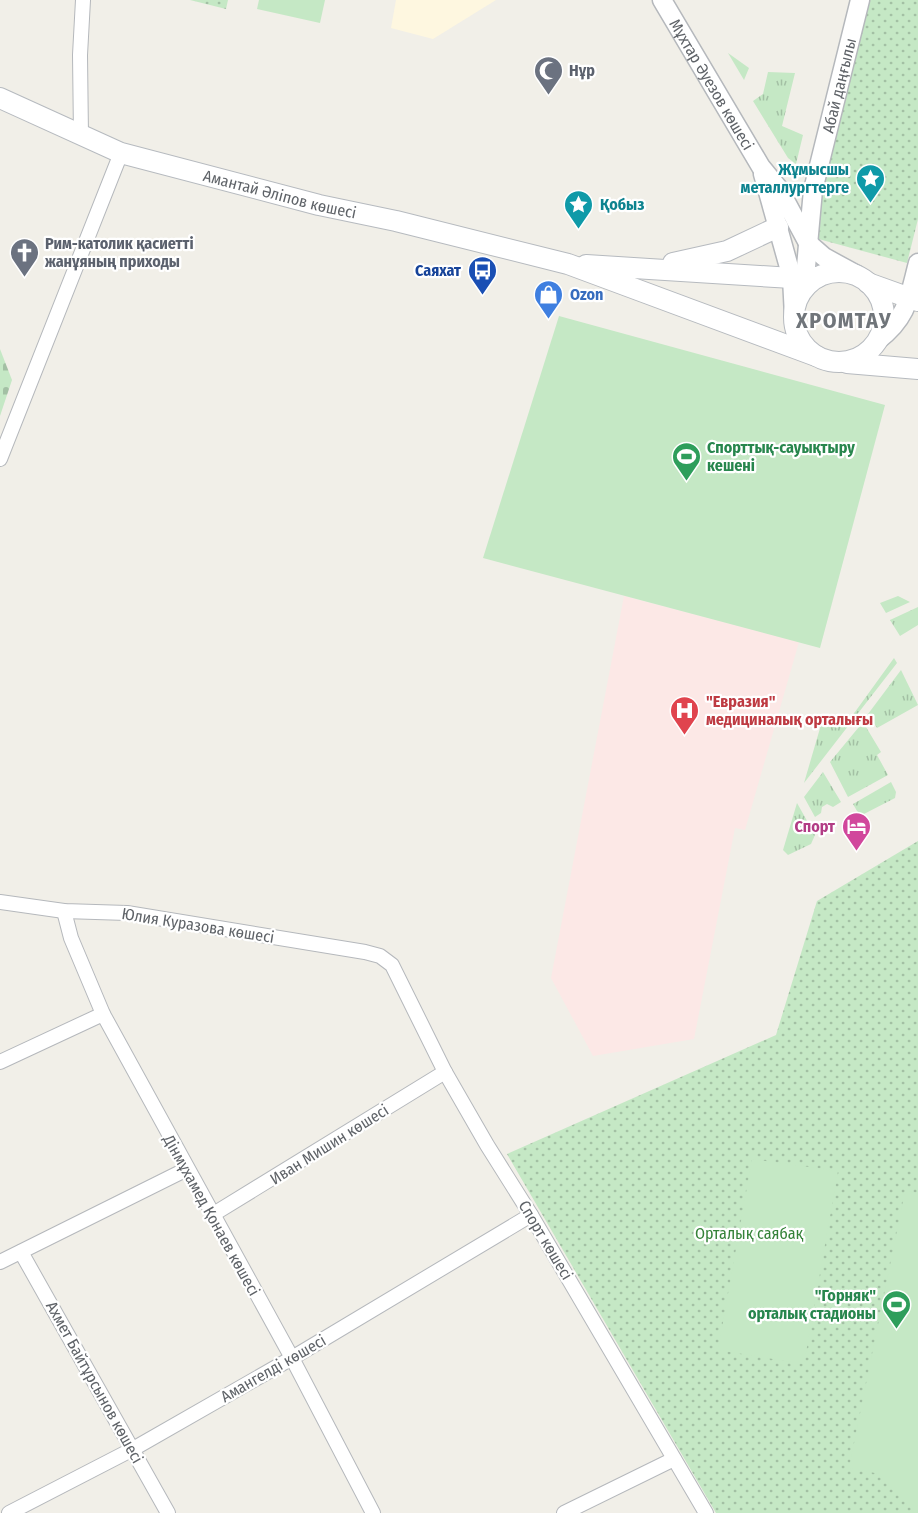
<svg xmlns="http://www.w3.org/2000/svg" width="918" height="1513" font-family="'Fira Sans Condensed',sans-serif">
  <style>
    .commercial { fill: #fef7e0 }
    .medical { fill: #fce8e6 }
    .grass { fill: url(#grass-tufts) }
    .cemetery { fill: url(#cemetery-stones) }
    .park { fill: url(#park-dots) }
    .pitch { fill: #c5e8c5 }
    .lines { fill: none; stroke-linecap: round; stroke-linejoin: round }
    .minor-casing { stroke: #b5b8bc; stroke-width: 16 }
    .tertiary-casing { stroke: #b5b8bc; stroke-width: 21 }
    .secondary-casing { stroke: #b6babf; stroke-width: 22 }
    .minor { stroke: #fff; stroke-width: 14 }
    .tertiary { stroke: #fff; stroke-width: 18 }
    .secondary { stroke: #fff; stroke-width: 20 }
    .labels { text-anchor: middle; stroke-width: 4.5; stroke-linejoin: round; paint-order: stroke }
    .worship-label { font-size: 16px; font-weight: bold; fill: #5b616d; stroke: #fff; text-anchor: start }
    .street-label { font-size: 16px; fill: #5f6368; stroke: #fff }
    .culture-label { font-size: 16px; font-weight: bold; fill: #0d838f; stroke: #fff; text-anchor: end }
    .transit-label { font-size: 16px; font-weight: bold; fill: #164399; stroke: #fff; text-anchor: end }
    .shop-label { font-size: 16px; font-weight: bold; fill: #366cbe; stroke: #fff; text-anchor: start }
    .leisure-label { font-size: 16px; font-weight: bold; fill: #27864d; stroke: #fff; text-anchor: start }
    .health-label { font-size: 16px; font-weight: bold; fill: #be3a42; stroke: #fff; text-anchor: start }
    .hotel-label { font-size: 16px; font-weight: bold; fill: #b23c85; stroke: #fff; text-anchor: end }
    .park-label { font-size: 16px; fill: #348238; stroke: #fff }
    .district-label { font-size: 22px; font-weight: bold; letter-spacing: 1.5px; fill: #70757a; stroke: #fff }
  </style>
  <defs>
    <pattern id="grass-tufts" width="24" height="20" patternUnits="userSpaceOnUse" patternTransform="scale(1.5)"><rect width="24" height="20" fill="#c5e8c5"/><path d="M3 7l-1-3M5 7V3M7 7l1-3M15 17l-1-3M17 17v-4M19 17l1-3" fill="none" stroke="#a3c0a4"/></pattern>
    <pattern id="cemetery-stones" width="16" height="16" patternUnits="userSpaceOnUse" patternTransform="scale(1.5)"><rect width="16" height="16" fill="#c5e8c5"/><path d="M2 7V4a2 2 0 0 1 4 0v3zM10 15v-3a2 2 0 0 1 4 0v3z" fill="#a3c0a4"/></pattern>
    <pattern id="park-dots" width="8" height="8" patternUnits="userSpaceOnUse" patternTransform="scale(1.5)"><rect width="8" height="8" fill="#c5e8c5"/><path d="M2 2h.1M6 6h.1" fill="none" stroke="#a3c0a4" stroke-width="1.8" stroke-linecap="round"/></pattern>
  </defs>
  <rect width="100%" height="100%" fill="#f1efe8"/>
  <path class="commercial" d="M396 0H496L433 39 391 28Z"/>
  <path class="medical" d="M624 596 799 642 745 830 735 828 694 1039 593 1056 551 978Z"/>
  <g class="grass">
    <path d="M728 53 749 68 744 80Z"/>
    <path d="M768 72 795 73 782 126 803 135 796 164 788 158 753 101 763 94Z"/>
    <path d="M898 596 910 602 886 613 880 603Z"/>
    <path d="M918 607V625L900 636 890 620Z"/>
    <path d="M894 658 897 663 804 783 823 718 847 723Z"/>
    <path d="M901 670 918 705 877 728 868 714Z"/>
    <path d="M863 722 881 752 877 755 888 775 848 797 830 762Z"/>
    <path d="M823 772 841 802 833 807 827 804 822 807 821 813 815 817 804 797Z"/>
    <path d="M891 782 896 792 895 798 862 815 857 811 853 804Z"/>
    <path d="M797 803 815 835 811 844 788 855 783 850Z"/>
  </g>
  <path class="cemetery" d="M0 349 12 380 0 416Z"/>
  <g class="park">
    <path d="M190 0H228L226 9Z"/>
    <path d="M870 0H918V219L907 263 811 237Z"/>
    <path d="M918 841V1513H716L507 1154 776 1035 817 901Z"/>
  </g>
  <g class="pitch">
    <path d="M259 0H325L320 23 257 9Z"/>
    <path d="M559 316 885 405 820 648 483 558Z"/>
    <path d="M752 1159 838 1171 804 1364 718 1350Z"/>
    <path d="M905 1191 918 1193V1513H915L880 1474 849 1468Z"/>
  </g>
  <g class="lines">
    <defs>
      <g id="minor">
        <path d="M81 136 80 55 83 0"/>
        <path d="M0 459 121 153"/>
        <path d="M0 902 64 911 127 913 365 952 380 956 392 965 445 1072 487 1145 531 1215 706 1513"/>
        <path d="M64 911 71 938 103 1014 292 1358 373 1513"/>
        <path d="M0 1062 103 1014"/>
        <path d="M212 1215 445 1072"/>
        <path d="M21 1252 168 1513"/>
        <path d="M0 1262 187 1169"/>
        <path d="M9 1513 133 1449 292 1358 531 1215"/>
        <path d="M564 1513 674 1459"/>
      </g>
      <g id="tertiary">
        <path id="s1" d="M662 0 761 167 779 189 808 243 824 257 857 275"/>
        <path d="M763 174 792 278 794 316"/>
        <path id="s2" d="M805 278 813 190 860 0"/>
        <path d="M878 340C908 317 909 297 918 263"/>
      </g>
      <g id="secondary">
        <path id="s3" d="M0 98 121 153 319 205 396 221 568 264 816 356"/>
        <path d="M673 263 727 251 778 227"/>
        <path d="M586 265 792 278 818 277"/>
        <circle cx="839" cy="317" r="45"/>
        <path d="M868 283 918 301"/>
        <path d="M847 363 918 369"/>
      </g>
    </defs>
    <use href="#minor" class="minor-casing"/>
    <use href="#tertiary" class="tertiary-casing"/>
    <use href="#secondary" class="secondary-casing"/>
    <use href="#minor" class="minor"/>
    <use href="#tertiary" class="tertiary"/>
    <use href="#secondary" class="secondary"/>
  </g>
  <defs>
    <symbol id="mosque-pin" viewBox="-11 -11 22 30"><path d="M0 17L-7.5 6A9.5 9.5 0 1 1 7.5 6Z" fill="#6b7280" stroke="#fff"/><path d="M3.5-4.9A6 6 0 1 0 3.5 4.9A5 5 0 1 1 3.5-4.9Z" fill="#fff"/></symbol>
    <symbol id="sight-pin" viewBox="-11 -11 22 30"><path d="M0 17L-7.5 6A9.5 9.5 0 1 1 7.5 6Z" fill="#0f9aa8" stroke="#fff"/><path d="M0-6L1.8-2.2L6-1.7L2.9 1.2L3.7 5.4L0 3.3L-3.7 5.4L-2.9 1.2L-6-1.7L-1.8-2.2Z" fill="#fff"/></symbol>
    <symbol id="church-pin" viewBox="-11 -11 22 30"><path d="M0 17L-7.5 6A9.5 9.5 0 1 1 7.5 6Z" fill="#6b7280" stroke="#fff"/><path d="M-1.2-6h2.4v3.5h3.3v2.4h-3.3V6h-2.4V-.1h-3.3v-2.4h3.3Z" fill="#fff"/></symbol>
    <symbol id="bus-pin" viewBox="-11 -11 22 30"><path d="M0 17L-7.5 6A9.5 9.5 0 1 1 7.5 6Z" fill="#1a4fb4" stroke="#fff"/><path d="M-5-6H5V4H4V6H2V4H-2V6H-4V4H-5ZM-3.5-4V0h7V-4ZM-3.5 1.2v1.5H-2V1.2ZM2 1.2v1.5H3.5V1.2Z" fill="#fff"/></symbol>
    <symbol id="shop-pin" viewBox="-11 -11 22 30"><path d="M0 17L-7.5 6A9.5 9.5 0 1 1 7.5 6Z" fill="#3f7fe0" stroke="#fff"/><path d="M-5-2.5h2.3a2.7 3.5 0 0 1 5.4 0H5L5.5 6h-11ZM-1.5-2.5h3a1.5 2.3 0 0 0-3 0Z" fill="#fff"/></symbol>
    <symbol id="stadium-pin" viewBox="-11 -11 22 30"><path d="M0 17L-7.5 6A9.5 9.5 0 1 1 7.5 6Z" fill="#2e9e5b" stroke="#fff"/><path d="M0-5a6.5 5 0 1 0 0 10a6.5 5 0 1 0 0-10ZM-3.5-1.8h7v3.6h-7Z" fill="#fff"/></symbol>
    <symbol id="hospital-pin" viewBox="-11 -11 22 30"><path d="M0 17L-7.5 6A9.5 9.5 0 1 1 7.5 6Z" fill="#e0444e" stroke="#fff"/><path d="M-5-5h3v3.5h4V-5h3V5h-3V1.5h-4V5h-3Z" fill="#fff"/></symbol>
    <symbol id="hotel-pin" viewBox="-11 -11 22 30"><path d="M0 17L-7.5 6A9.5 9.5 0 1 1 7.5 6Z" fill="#d1479c" stroke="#fff"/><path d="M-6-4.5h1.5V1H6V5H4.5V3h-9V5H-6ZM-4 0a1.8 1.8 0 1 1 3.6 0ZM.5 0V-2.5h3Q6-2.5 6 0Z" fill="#fff"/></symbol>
  </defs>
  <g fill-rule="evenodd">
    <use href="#mosque-pin" x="532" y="54" width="33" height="45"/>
    <use href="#sight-pin" x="854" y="162" width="33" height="45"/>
    <use href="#sight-pin" x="562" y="188" width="33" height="45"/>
    <use href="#church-pin" x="8" y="236" width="33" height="45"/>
    <use href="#bus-pin" x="466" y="254" width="33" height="45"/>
    <use href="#shop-pin" x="532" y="278" width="33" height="45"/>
    <use href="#stadium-pin" x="670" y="440" width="33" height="45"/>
    <use href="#hospital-pin" x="668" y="694" width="33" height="45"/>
    <use href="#hotel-pin" x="840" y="810" width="33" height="45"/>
    <use href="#stadium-pin" x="880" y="1288" width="33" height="45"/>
  </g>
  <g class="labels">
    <g class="worship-label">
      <text x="569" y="76">Нұр</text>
      <text x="45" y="249">Рим-католик қасиетті<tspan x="45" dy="18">жанұяның приходы</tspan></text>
    </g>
    <g class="street-label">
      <text dy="6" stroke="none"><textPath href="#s1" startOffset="98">Мұхтар Әуезов көшесі</textPath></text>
      <text dy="6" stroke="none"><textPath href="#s2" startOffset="196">Абай даңғылы</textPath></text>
      <text dy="6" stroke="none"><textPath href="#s3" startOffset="297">Амантай Әліпов көшесі</textPath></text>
      <text transform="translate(198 925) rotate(9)" y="6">Юлия Куразова көшесі</text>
      <text transform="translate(329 1144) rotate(-32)" y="6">Иван Мишин көшесі</text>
      <text transform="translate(212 1215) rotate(61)" y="6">Дінмұхамед Қонаев көшесі</text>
      <text transform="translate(546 1240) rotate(59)" y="6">Спорт көшесі</text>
      <text transform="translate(273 1368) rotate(-30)" y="6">Амангелді көшесі</text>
      <text transform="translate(95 1382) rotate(61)" y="6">Ахмет Байтұрсынов көшесі</text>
    </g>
    <g class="culture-label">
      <text x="849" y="175">Жұмысшы<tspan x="849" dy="18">металлургтерге</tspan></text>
      <text x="600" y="210" text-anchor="start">Қобыз</text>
    </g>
    <g class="transit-label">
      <text x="461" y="276">Саяхат</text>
    </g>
    <g class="shop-label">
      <text x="570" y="300">Ozon</text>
    </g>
    <g class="leisure-label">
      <text x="707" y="453">Спорттық-сауықтыру<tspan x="707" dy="18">кешені</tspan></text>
      <text x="876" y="1301" text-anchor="end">"Горняк"<tspan x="876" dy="18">орталық стадионы</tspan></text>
    </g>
    <g class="health-label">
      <text x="706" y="707">"Евразия"<tspan x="706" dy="18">медициналық орталығы</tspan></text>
    </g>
    <g class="hotel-label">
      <text x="835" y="832">Спорт</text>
    </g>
    <g class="park-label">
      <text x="749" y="1239">Орталық саябақ</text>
    </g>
    <g class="district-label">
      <text x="844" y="328">ХРОМТАУ</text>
    </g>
  </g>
</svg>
